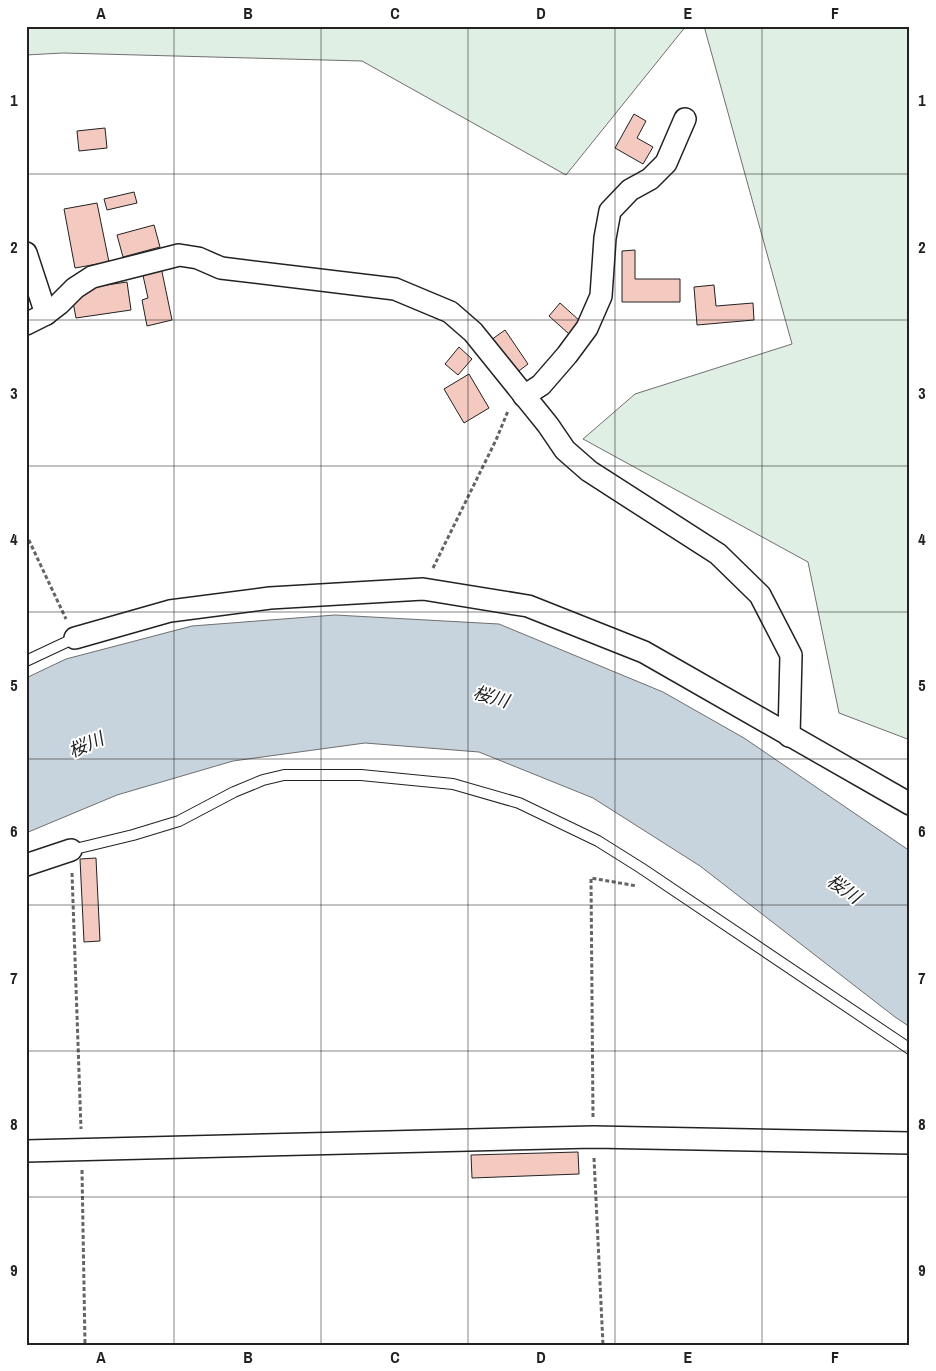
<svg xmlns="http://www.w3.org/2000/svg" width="936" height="1371" font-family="'Archivo Narrow','Noto Sans JP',sans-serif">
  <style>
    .green { fill: #e0efe3; stroke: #6f6f6f }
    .water { fill: #c7d3dd; stroke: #6f6f6f }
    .building { fill: #f3c9c0; stroke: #222 }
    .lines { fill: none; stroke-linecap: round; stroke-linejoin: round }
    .lane-casing { stroke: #222; stroke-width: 12 }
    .street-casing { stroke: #222; stroke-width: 24 }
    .path { stroke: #646464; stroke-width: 3; stroke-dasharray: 4 2.5; stroke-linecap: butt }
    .lane { stroke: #fff; stroke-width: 10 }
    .street { stroke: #fff; stroke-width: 21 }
    .grid { fill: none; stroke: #222; stroke-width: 1; stroke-opacity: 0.55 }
    .labels { text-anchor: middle; stroke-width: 4; stroke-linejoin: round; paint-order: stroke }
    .water-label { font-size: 18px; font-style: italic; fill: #222; stroke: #fff }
    .neatline { fill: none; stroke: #222; stroke-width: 2 }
    .grid-label { font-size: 16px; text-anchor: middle; font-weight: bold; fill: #222 }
  </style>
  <rect width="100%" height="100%" fill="#fff"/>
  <g class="green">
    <path d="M26 26H686L566 175 362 61 63 53 26 55Z"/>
    <path d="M704 26H910V740L839 713 808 562 583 439 635 394 792 344Z"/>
  </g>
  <path class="water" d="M335 615 499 624 663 692 744 738 910 851V1027L895 1017 700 866 593 798 479 752 365 743 233 761 117 795 26 833V678L66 659 192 626Z"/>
  <g class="building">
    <path d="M634 114 646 121 637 138 653 147 643 164 615 148Z"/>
    <path d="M105 128 107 148 79 151 77 131Z"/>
    <path d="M134 192 137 203 107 210 104 199Z"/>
    <path d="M97 203 109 262 75 268 64 209Z"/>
    <path d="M154 225 160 247 123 257 117 235Z"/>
    <path d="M635 250V279H680V302H622V251Z"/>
    <path d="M161 267 172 320 147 326 142 300 148 298 142 271Z"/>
    <path d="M127 282 131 310 76 318 73 302 93 287Z"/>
    <path d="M714 285 716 306 753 303 754 320 697 325 694 287Z"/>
    <path d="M560 303 580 321 569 334 549 316Z"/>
    <path d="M505 330 528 364 515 374 491 340Z"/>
    <path d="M459 347 472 359 458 375 445 364Z"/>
    <path d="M469 374 489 408 464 423 444 389Z"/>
    <path d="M96 858 100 941 84 942 80 859Z"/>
    <path d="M578 1152 579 1174 472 1178 471 1155Z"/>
  </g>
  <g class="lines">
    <defs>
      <g id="lane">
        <path d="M26 661 75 638"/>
        <path d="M71 850 133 835 179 821 234 792 263 780 284 775H361L453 784 519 803 598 841 641 868 910 1049"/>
      </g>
      <g id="street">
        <path d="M26 253 46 314"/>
        <path d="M26 324 46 314 59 304 75 288 92 277 179 255 198 258 221 268 395 289 450 312 473 332 548 425 565 450 589 471 718 554 760 595 791 655 789 736"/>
        <path d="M524 396 541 385 567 355 587 328 601 296 605 238 610 211 630 190 650 179 666 163 685 119"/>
        <path d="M75 638 170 611 270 598 423 589 528 606 644 652 910 804"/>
        <path d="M26 865 71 850"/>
        <path d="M26 1151 593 1137 910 1143"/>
      </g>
    </defs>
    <use href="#lane" class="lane-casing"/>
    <use href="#street" class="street-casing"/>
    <g class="path">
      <path d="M26 534 66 619"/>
      <path d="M433 568 496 440 508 411"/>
      <path d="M72 873 81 1129"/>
      <path d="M593 1117 591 878 637 886"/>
      <path d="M594 1158 603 1345"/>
      <path d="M82 1170 85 1345"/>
    </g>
    <use href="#lane" class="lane"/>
    <use href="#street" class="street"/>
  </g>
  <path class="grid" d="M174 26V1345M321 26V1345M468 26V1345M615 26V1345M762 26V1345M26 174H910M26 320H910M26 466H910M26 612H910M26 759H910M26 905H910M26 1051H910M26 1197H910"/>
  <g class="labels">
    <g class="water-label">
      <text transform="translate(491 697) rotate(16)" y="6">桜川</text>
      <text transform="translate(86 745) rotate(-24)" y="6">桜川</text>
      <text transform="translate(844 889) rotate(35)" y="6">桜川</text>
    </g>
  </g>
  <rect width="936" height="1371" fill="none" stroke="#ffffff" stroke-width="55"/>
  <rect x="28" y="28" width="880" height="1316" class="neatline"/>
  <g class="grid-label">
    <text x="101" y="19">A</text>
    <text x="248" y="19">B</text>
    <text x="395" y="19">C</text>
    <text x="541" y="19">D</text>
    <text x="688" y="19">E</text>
    <text x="835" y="19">F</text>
    <text x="14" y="106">1</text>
    <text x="922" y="106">1</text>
    <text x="14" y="253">2</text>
    <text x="922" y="253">2</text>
    <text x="14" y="399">3</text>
    <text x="922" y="399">3</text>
    <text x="14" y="545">4</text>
    <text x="922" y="545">4</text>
    <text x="14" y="691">5</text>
    <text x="922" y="691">5</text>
    <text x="14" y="837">6</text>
    <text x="922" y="837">6</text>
    <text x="14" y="984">7</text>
    <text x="922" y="984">7</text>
    <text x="14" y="1130">8</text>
    <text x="922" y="1130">8</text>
    <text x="14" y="1276">9</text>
    <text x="922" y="1276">9</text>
    <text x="101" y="1363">A</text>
    <text x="248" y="1363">B</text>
    <text x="395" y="1363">C</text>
    <text x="541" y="1363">D</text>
    <text x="688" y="1363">E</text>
    <text x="835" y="1363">F</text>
  </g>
</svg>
